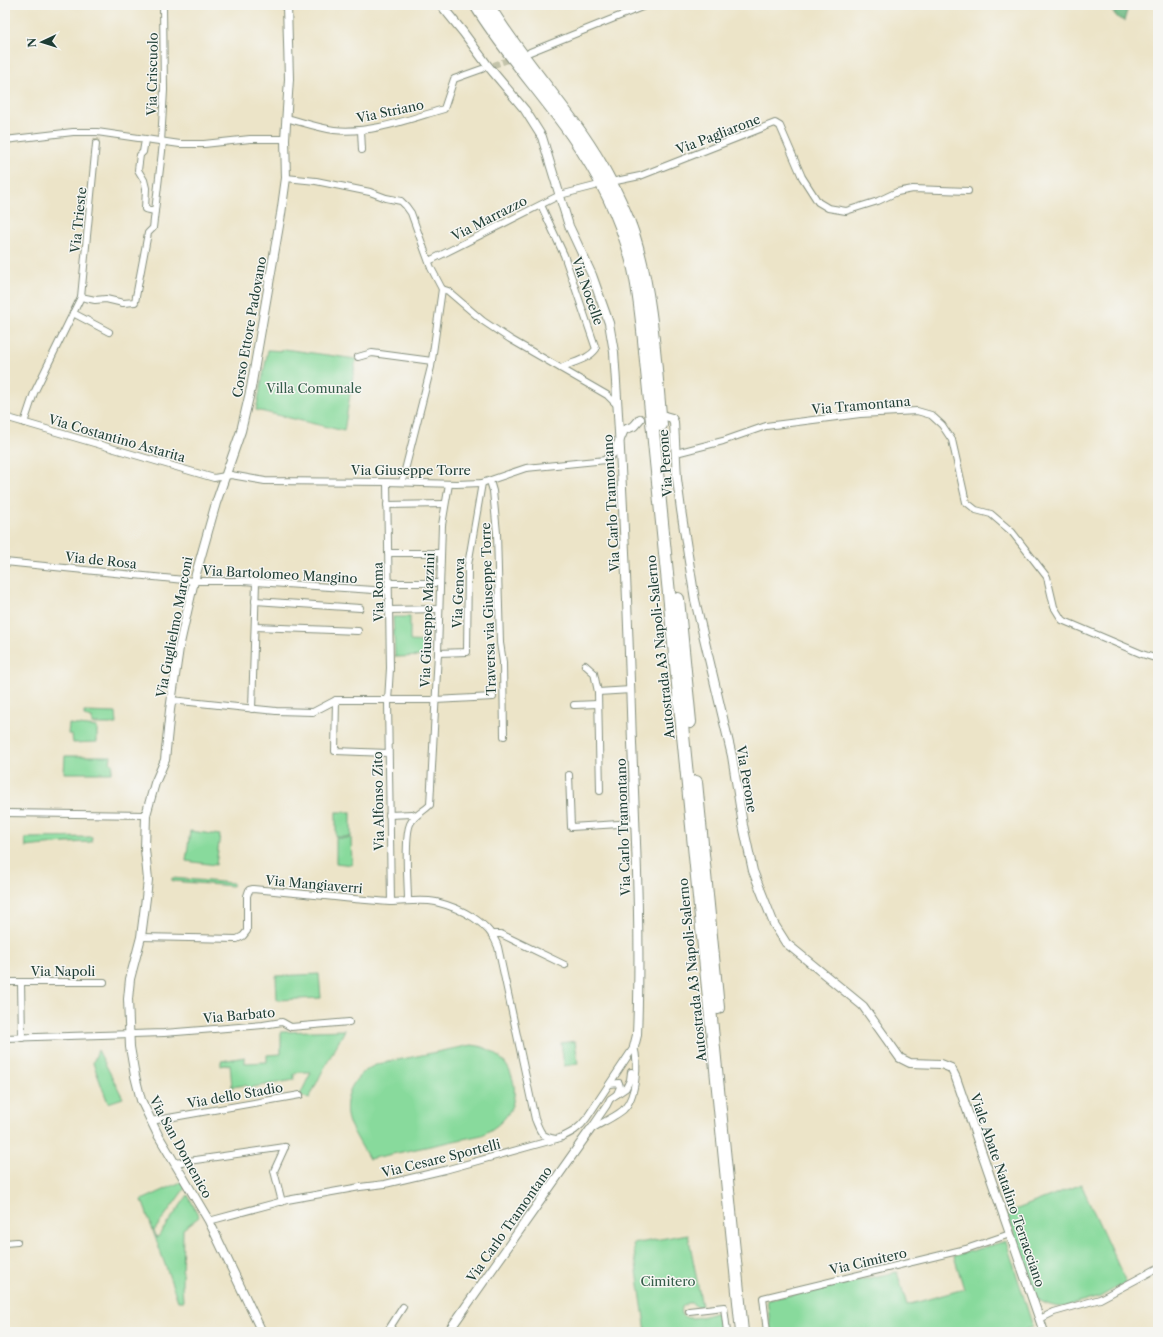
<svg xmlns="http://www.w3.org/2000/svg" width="1163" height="1337" font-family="'Libre Caslon Text',serif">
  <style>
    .green { fill: #88da9c; stroke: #548c68 }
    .forest { fill: #6eba84; stroke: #467c5c }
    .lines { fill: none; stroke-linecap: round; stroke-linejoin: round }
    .minor-tunnel { stroke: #c3c3aa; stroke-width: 6; stroke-dasharray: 6 3; stroke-linecap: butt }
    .minor-casing { stroke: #86907e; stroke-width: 8 }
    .tertiary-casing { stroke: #86907e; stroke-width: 10 }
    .motorway-casing { stroke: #86907e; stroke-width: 14 }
    .minor { stroke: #fff; stroke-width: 6 }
    .tertiary { stroke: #fff; stroke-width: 8 }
    .motorway { stroke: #fff; stroke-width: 12 }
    .labels { text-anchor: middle; stroke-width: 3; stroke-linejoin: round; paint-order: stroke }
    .street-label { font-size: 13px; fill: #1f3d34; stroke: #f6f6f2 }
    .park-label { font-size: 13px; fill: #345c49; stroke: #f6f6f2 }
  </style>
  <rect width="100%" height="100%" fill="#f6f6f2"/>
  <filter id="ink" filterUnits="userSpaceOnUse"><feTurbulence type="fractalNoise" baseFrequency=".025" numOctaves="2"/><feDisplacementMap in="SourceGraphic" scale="8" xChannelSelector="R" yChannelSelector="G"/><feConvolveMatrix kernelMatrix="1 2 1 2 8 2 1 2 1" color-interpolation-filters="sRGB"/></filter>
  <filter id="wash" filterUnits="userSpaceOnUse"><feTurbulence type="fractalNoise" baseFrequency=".012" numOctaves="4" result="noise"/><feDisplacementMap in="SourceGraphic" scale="16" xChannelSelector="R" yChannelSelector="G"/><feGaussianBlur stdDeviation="0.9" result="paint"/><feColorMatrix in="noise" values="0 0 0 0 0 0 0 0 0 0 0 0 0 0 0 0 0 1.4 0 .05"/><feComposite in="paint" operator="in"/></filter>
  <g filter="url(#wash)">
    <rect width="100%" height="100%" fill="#ece4c8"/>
    <g class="green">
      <path d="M284 349 356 359 344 431 256 410 268 350 283 351Z"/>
      <path d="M393 617H410V641L428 642 429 656 395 657Z"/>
      <path d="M84 712 116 713 117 724H92V718L84 716Z"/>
      <path d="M69 724 97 727V742L73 743 72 735 68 734Z"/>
      <path d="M65 756H111L110 763 113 764 111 773H64Z"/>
      <rect x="336" y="812" width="15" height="25"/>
      <path d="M190 831 220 835 216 865 186 861Z"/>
      <path d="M92 837 91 842 66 843 26 847 25 838Z"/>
      <path d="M336 838H351L352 865 336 863Z"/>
      <path d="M172 878 233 883 232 886 172 881Z"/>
      <path d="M319 974 321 998 277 1000 276 976Z"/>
      <path d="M345 1030 321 1074 309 1099 300 1095 311 1072H299L294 1074V1080L248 1088 246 1085 232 1087 230 1064 221 1066V1061L245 1057V1063L267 1062V1055L281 1054V1032Z"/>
      <path d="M575 1041 578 1064 564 1066 561 1043Z"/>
      <path d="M471 1045C503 1047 524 1081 510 1110 504 1122 493 1129 482 1135L369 1159C362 1147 355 1135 349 1123 342 1104 350 1080 367 1070 370 1067 374 1066 378 1064Z"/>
      <path d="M98 1050 123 1098 108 1103 93 1063Z"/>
      <path d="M181 1182 185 1188 154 1231 157 1238 188 1195 199 1217 183 1229 182 1284 183 1301H178L142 1200Z"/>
      <path d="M1081 1184 1126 1282 1100 1297 1064 1307C1054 1307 1044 1304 1036 1298L1007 1213Z"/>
      <path d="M688 1234 702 1306 697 1307 692 1303H687L682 1307C677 1327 710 1314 719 1312L720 1332H646L633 1244Z"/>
      <path d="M1006 1241 1033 1327 1020 1332H818V1331L812 1332H771L767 1300 897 1272 907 1305 964 1289 954 1256Z"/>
    </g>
    <path class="forest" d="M1107 5H1131L1127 11 1124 21 1118 18Z"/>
  </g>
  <g filter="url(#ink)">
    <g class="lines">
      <g class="minor-tunnel">
        <path d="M485 68 514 58"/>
        <path d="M96 144 97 132"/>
      </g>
      <defs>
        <g id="minor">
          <path d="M530 52 647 5"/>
          <path d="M286 118C302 122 318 128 334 130 371 134 409 119 444 109L454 79 482 69"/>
          <path d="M361 130 362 150"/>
          <path d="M5 140 73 132H97L180 144H204L250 139H285"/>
          <path d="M145 140 143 152 140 155 138 170 144 180 146 188 145 209 155 211"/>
          <path d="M161 142 164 90 163 5"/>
          <path d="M286 178 316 181 370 192 386 198 401 201 406 206 411 213 431 268 442 289"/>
          <path d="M616 181 640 176 775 123 780 126 802 177 818 202 828 208 846 211 878 201 897 192 913 189 968 191"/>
          <path d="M541 205 564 255 596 349C588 360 572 362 561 368"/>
          <path d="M429 261 560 195 595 186"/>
          <path d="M442 289 448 291 483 321 510 339 607 395 618 406"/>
          <path d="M81 297 95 300 106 299 123 303 135 302 148 233 153 228 163 143"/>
          <path d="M73 313 109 332"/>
          <path d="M358 357 372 353 432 361"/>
          <path d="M5 417 214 478 231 475 265 481 387 482 456 484 482 483 526 468 606 460"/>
          <path d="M24 423 34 393 81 297 96 144"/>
          <path d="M676 453 723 441 766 426 860 414 917 411 931 415 942 425 952 440 966 502 976 510 991 514 1012 532 1047 577 1054 607 1062 620 1142 654 1158 659"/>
          <path d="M490 481 493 491 497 533 500 643 503 662 504 736"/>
          <path d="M387 482 390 668 388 701 391 902"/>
          <path d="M402 482 431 367 442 289"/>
          <path d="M387 505 445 504"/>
          <path d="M388 553H441"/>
          <path d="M5 562 194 581H242L388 591"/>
          <path d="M388 583H440"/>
          <path d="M255 601 360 608"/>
          <path d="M388 610 439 609"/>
          <path d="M255 627 358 631"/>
          <path d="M438 653 467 652 468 565 482 483"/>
          <path d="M585 665 594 673 598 692 600 791"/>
          <path d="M598 692 631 690"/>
          <path d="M171 700 276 711 313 712 336 700H435L493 697"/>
          <path d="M336 700 335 751 388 753"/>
          <path d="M574 705 598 704"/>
          <path d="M252 709 256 582"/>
          <path d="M569 775 571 827 635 823"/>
          <path d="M5 813 146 815"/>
          <path d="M389 815 412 814 415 816"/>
          <path d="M408 901C408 884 404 838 410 824 414 815 423 812 430 805L438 653 442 525 449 484"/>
          <path d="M492 934H501L565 965"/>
          <path d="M141 937 237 939 243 936 247 931V896L249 890 253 889C299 893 345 899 390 902 405 902 421 899 436 902 460 908 490 922 498 947L535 1119C541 1133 540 1136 556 1139"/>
          <path d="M5 982H104"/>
          <path d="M21 982 22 1038"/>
          <path d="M5 1038 164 1033 263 1025 282 1022 291 1027 349 1022"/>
          <path d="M610 1084 619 1083 620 1087 617 1094"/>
          <path d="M151 1121 300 1095"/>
          <path d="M592 1127 607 1105 610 1099 626 1088 630 1080 631 1072"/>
          <path d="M590 1130C597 1125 619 1115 624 1109 636 1097 639 1063 634 1047"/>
          <path d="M175 1163 285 1147"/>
          <path d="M282 1202 274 1171 285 1147"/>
          <path d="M209 1221 287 1200 360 1187 385 1184 445 1170 560 1138C571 1133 579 1129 586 1119L634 1047"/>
          <path d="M5 1243 17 1242"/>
          <path d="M689 1311 724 1307 727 1332"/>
          <path d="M1040 1319 1054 1312 1100 1299 1158 1268"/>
          <path d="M387 1332 403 1307"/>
          <path d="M767 1332 763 1298 966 1249 1010 1234"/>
        </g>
        <g id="tertiary">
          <path d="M441 5 463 32 488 66 525 110 542 137 569 226 592 275 609 323 614 352C623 482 628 612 632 743 636 840 641 938 637 1035L634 1047"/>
          <path d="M665 416 672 418 674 422 677 479 681 510 695 600 732 756 743 825 753 871 774 924 786 943 863 1006 900 1058 910 1063 941 1064 951 1068 956 1078 1044 1332"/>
          <path d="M606 460 615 451 624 430 634 426 640 419"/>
          <path d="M262 1332 209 1221 158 1135 141 1100 135 1076 130 1047 128 999 130 979 141 937 146 898 148 880 145 849 146 815 155 783 165 760 170 710 179 648 194 581 216 503 241 431 251 388 281 214 286 178 285 139 289 79 287 5"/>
          <path d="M448 1332 590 1130"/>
        </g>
        <g id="motorway">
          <path d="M476 5C504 51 541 91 572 135 600 175 623 221 634 269 642 306 644 344 648 381L742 1332"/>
          <path d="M488 5C521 61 568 108 601 165 614 188 626 212 634 237 652 295 655 364 661 425"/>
          <path d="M678 599 690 722"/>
          <path d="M696 782 718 1008"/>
        </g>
      </defs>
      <use href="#minor" class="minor-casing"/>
      <use href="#tertiary" class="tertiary-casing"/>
      <use href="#motorway" class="motorway-casing"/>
      <use href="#minor" class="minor"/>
      <use href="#tertiary" class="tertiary"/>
      <use href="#motorway" class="motorway"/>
    </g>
  </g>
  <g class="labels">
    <g class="street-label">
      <text transform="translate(152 74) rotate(-89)" y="5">Via Criscuolo</text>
      <text transform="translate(390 111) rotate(-12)" y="5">Via Striano</text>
      <text transform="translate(718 134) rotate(-21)" y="5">Via Pagliarone</text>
      <text transform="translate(489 218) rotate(-27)" y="5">Via Marrazzo</text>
      <text transform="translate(78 220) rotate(-84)" y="5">Via Trieste</text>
      <text transform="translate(588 291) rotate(71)" y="5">Via Nocelle</text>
      <text transform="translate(249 327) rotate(-80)" y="5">Corso Ettore Padovano</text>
      <text transform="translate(861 405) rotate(-5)" y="5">Via Tramontana</text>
      <text transform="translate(117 438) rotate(16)" y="5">Via Costantino Astarita</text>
      <text transform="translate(665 463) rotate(-94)" y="5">Via Perone</text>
      <text x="411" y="475">Via Giuseppe Torre</text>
      <text transform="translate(611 503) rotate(-93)" y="5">Via Carlo Tramontano</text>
      <text transform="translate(101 560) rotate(6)" y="5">Via de Rosa</text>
      <text transform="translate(280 574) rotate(3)" y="5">Via Bartolomeo Mangino</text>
      <text transform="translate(378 592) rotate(-91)" y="5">Via Roma</text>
      <text transform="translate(458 593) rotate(-88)" y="5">Via Genova</text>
      <text transform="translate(488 609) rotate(-92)" y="5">Traversa via Giuseppe Torre</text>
      <text transform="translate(427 620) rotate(-88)" y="5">Via Giuseppe Mazzini</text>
      <text transform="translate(174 627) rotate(-79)" y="5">Via Guglielmo Marconi</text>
      <text transform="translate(660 647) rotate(-96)" y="5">Autostrada A3 Napoli-Salerno</text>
      <text transform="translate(747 779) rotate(80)" y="5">Via Perone</text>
      <text transform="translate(378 801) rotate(-91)" y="5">Via Alfonso Zito</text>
      <text transform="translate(623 827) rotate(-92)" y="5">Via Carlo Tramontano</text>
      <text transform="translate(314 884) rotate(5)" y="5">Via Mangiaverri</text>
      <text transform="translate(692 970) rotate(-96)" y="5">Autostrada A3 Napoli-Salerno</text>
      <text x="63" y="976">Via Napoli</text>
      <text transform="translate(239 1015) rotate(-5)" y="5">Via Barbato</text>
      <text transform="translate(235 1095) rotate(-10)" y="5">Via dello Stadio</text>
      <text transform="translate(181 1147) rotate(61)" y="5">Via San Domenico</text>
      <text transform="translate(441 1158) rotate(-14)" y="5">Via Cesare Sportelli</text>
      <text transform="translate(1008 1190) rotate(71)" y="5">Viale Abate Natalino Terracciano</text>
      <text transform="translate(509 1224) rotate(-55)" y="5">Via Carlo Tramontano</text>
      <text transform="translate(868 1261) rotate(-13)" y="5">Via Cimitero</text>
    </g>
    <g class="park-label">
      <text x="314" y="393">Villa Comunale</text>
      <text x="668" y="1286">Cimitero</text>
    </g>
  </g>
  <rect width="1163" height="1337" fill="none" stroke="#f6f6f2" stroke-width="20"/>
  <g transform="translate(42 42) rotate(266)" stroke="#f6f6f2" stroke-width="3" paint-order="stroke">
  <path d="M0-3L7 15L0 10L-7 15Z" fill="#1f3d34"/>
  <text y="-6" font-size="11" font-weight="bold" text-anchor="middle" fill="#1f3d34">N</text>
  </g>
</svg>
